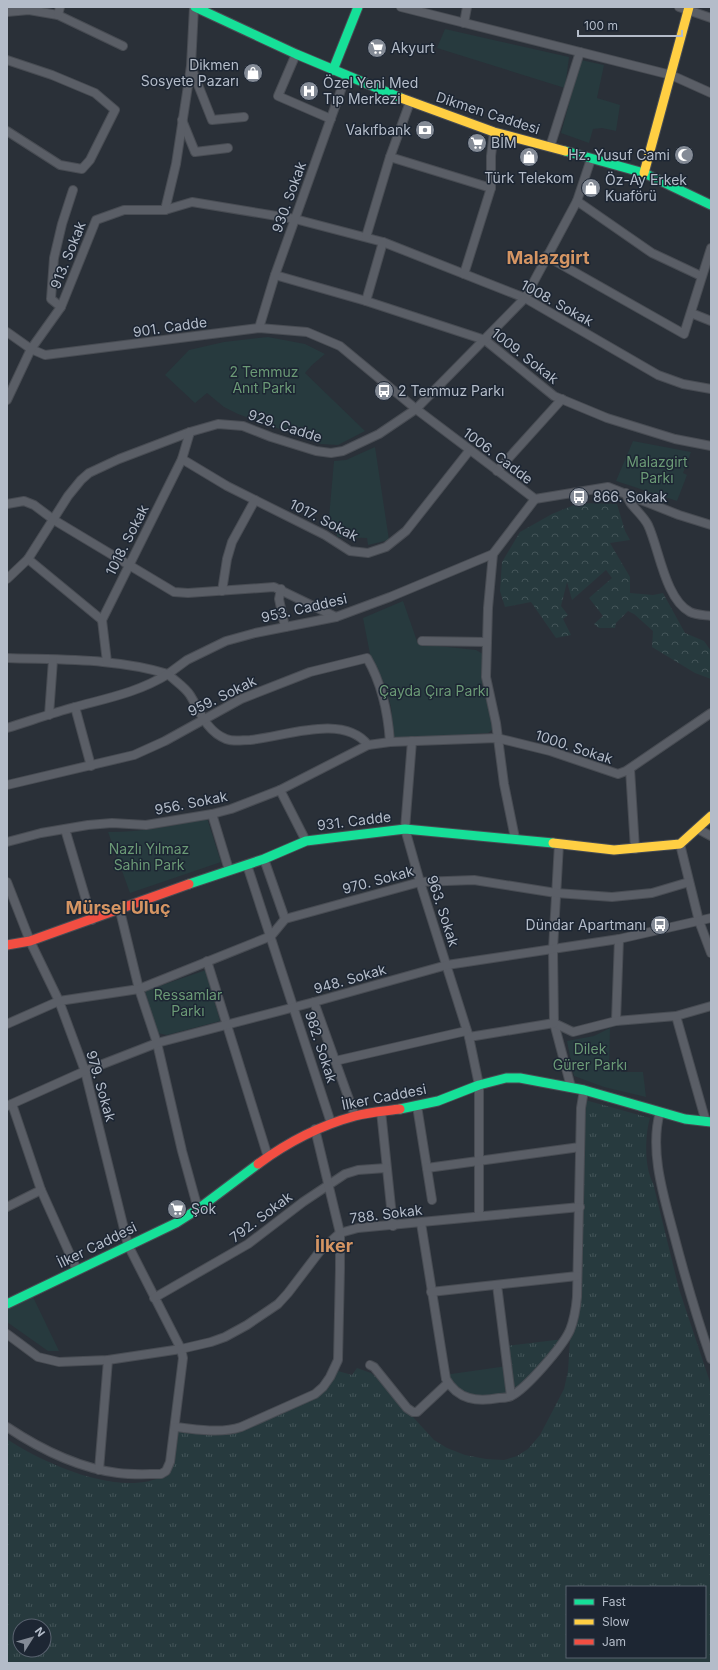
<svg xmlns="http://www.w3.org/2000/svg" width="718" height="1670" font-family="Inter,sans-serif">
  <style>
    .grass { fill: url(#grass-tufts); fill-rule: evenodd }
    .forest { fill: url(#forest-crowns) }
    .green { fill: #273a3e }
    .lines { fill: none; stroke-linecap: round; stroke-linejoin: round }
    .street-casing { stroke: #484c53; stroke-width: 10 }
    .fast-casing { stroke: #484c53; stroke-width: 11 }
    .slow-casing { stroke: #484c53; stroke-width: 11 }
    .jam-casing { stroke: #484c53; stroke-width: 11 }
    .street { stroke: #5a5e66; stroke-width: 8 }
    .fast { stroke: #16e098; stroke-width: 9 }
    .slow { stroke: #ffcf43; stroke-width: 9 }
    .jam { stroke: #f24e42; stroke-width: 9 }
    .labels { text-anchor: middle; stroke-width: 3; stroke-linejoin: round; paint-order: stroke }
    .poi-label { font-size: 14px; fill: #b4bcc9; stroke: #1d2633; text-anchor: start }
    .street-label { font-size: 14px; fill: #b4bcc9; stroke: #1d2633 }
    .park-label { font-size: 14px; fill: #6b9a76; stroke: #1d2633 }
    .district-label { font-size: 18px; font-weight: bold; fill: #d59563; stroke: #1d2633 }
  </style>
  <defs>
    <pattern id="grass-tufts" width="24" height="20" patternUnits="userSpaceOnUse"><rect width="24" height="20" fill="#273a3e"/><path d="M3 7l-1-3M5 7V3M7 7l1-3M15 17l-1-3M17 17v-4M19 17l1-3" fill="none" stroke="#445559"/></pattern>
    <pattern id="forest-crowns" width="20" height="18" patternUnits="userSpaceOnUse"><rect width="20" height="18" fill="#273a3e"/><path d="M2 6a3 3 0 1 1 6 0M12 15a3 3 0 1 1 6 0" fill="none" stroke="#445559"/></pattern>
  </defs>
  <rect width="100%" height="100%" fill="#2a3038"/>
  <g class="grass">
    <path d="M585 1100 650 1118C645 1135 644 1167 653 1183L679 1289 711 1385V1663H7V1439C44 1464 123 1499 165 1475L173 1431 206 1434 230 1433 307 1401 338 1371 352 1375 357 1368 371 1373 381 1382 434 1440 447 1448 465 1455 486 1459 504 1460 517 1456 528 1449 540 1435 564 1389 568 1371ZM567 1587H705V1657H567ZM20 1626H44V1650H20Z"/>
    <path d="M564 1339 511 1396 505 1346Z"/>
  </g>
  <path class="forest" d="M579 503 617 504 625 531 630 540 610 543 630 577V593L653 595 663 593 685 633 704 641 711 651V679L695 673 652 647 653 631 634 614 628 611 616 623 615 628H599L594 624 603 616 589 598 612 578 606 570 572 600 567 582 561 606 568 615 563 619 571 635 556 638 531 602 505 607 500 591 502 562 520 532 552 514Z"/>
  <g class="green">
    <path d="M445 29 569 57 565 88 437 48Z"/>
    <path d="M581 60 604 65 597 98 620 105 616 131 602 128 593 129 589 143 561 133Z"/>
    <path d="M268 337 305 344 325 354 312 365 305 373 365 431 338 445 321 444 238 414 224 407 207 393 195 403 165 375 189 350 224 342Z"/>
    <path d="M633 441 691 452 683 473 687 475 677 501 616 481Z"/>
    <path d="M375 447 389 540 368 545 367 538 337 537V533L328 529 334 461 346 460Z"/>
    <path d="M403 601 418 644 476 650 483 654 482 685 493 724 492 730 488 733 394 739 391 707 386 687 370 654 363 618Z"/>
    <path d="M207 818 221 862 130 893 108 832C142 832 174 826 207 818Z"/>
    <path d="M206 970 220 1021 167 1035 157 1033 145 991Z"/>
    <path d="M610 1028 609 1066 622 1072H643L646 1097 604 1087 574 1076 567 1041 594 1036Z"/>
    <path d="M33 1297 59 1351H48L7 1322V1309Z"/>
    <path d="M507 1366 511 1396 469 1399 444 1375Z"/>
  </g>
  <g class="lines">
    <defs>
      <g id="street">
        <path d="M401 7 671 75 711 93"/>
        <path d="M679 7 711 18"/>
        <path d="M7 12 29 10 58 15 123 46"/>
        <path d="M58 15 60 7"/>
        <path d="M464 23 467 7"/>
        <path d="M296 54 278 96 331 119"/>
        <path d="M7 60 52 75 95 93 115 110 90 160 82 169 60 165 7 131"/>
        <path d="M191 67 212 120 244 117"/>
        <path d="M182 120 195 152 228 148"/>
        <path d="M550 147 580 52"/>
        <path d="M390 157 491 188"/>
        <path d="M577 201 652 253 701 276"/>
        <path d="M165 210 192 202 295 219 383 242 525 298 658 375 683 384 711 389"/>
        <path d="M366 237 390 157 410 102"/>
        <path d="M546 256 684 334 711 248"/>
        <path d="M464 274 491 188V156L494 132"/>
        <path d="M275 275 366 301 485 340 554 396 607 418 675 439 711 446"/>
        <path d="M366 301 383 242"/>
        <path d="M61 307 51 299 54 258 62 224 73 190"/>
        <path d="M691 313 711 321"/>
        <path d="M259 328 275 275 346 76"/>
        <path d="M7 332 31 349 45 355 259 328 307 332 340 346 416 409 535 499 608 487 679 515 711 525"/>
        <path d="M7 400 31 349 61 307 96 220 124 210H165L176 164 191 66 194 7"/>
        <path d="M182 459 227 486 325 535 350 551 368 553 386 547 406 531 469 451"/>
        <path d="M497 471 562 399"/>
        <path d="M626 493C628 505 642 513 648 525 659 548 665 599 690 612 696 615 704 615 711 616"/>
        <path d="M7 504 24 501 34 505 54 520 174 592 188 593 274 587 336 617"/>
        <path d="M493 554 488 608 486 677 496 723 504 784 515 838"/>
        <path d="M28 559 102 620"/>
        <path d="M7 579 28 559 68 496 81 480 89 473 119 459 190 432 218 424 243 426 271 437 316 451 331 453 343 451 379 434 416 409 525 298 577 201 591 159"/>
        <path d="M281 589 279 599 285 627"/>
        <path d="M222 591 227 559 232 542 255 500"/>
        <path d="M422 641 487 642"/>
        <path d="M7 658C61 660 116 658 168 674L187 660 226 641 255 633 336 617 390 597 493 554 535 499"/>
        <path d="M107 662 102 620 182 459 190 432"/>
        <path d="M75 707 91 766"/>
        <path d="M49 715 53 660"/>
        <path d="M7 728C30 721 52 713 75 707 108 698 139 692 168 674 175 681 185 687 190 695 200 711 206 731 226 739 234 742 242 740 250 740 284 737 343 713 368 745"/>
        <path d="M412 741 405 829 420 882 469 1037 479 1085V1216"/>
        <path d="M630 769 635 849"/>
        <path d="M7 785 134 755 165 741 241 699 310 672 367 658C382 684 388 712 390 742"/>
        <path d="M280 790 306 841"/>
        <path d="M212 814 229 870"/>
        <path d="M65 829 92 920"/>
        <path d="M698 829 711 836"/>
        <path d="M7 842 41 833 88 825 112 823 146 825 212 814 231 809 280 790 368 745 390 742 497 738 550 751 618 774 626 771 711 713"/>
        <path d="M559 844 553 949 554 1023 571 1087"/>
        <path d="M680 844 699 921 711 953"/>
        <path d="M264 859 285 919"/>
        <path d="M247 865 331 1123"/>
        <path d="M7 882 30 941 59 1001 85 1071 128 1245 181 1349 183 1358 170 1462 166 1471 161 1474C147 1474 132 1475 118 1473 78 1468 40 1449 7 1427"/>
        <path d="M120 911 139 989 157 1043 182 1151 198 1209"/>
        <path d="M207 961 268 1157"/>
        <path d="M314 1002 355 1116"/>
        <path d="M676 1016 706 1122"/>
        <path d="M616 1021 619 939"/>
        <path d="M554 1023 573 1032 616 1021 676 1016 711 1006"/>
        <path d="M7 1024 59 1001 139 989 271 936 285 919 420 882 474 880 556 893 612 897 652 893 689 882"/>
        <path d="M469 1037 554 1023"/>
        <path d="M335 1061 466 1031"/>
        <path d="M12 1104 41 1190 77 1270"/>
        <path d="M7 1106 85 1071 157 1043 314 1002 447 965 619 939 711 918"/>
        <path d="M417 1106 432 1200"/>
        <path d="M381 1111 393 1226"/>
        <path d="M660 1112C649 1151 664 1197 674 1235 685 1277 697 1318 711 1359"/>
        <path d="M427 1168 580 1147"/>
        <path d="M7 1207 41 1190"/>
        <path d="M421 1223 446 1379C458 1400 477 1402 499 1398 503 1398 508 1398 511 1396 526 1389 563 1346 570 1330 574 1320 576 1308 577 1297L581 1108 584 1090"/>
        <path d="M497 1285 511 1396"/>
        <path d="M431 1292 577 1276"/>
        <path d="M154 1298 248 1244 303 1202 345 1174 358 1170 386 1168"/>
        <path d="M7 1334 38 1357 59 1362 108 1360 181 1349 211 1342 225 1337 247 1325 278 1304 288 1293 320 1251 340 1233 358 1228 580 1207"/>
        <path d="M370 1365 374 1367 407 1408 413 1412H417L448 1383"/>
        <path d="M175 1427C197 1429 219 1434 241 1427L315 1394 323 1387 330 1377 338 1360 340 1268V1233L315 1129"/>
        <path d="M99 1470 108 1360"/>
      </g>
      <g id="fast">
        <path d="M195 7 296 54 401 98"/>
        <path d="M333 70 358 7"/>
        <path d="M565 151 644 173 711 205"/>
        <path d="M189 884 264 859 306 841 405 829 553 843"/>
        <path d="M400 1109 438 1101 479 1085 506 1078H520L584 1090 685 1119 711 1122"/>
        <path d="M7 1304 176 1223 198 1209 258 1164"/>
      </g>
      <g id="slow">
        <path d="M401 98 494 132 565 151"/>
        <path d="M644 173 689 7"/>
        <path d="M553 843 614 850 680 844 711 816"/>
      </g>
      <g id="jam">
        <path d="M7 945 30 941 189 884"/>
        <path d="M258 1164C288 1142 318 1126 355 1116 369 1112 385 1111 400 1109"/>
      </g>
    </defs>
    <use href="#street" class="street-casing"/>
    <use href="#fast" class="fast-casing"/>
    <use href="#slow" class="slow-casing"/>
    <use href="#jam" class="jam-casing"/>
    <use href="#street" class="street"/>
    <use href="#fast" class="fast"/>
    <use href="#slow" class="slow"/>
    <use href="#jam" class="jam"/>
  </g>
  <defs>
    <symbol id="supermarket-disc" viewBox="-11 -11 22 22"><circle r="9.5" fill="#848b96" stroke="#1d2633"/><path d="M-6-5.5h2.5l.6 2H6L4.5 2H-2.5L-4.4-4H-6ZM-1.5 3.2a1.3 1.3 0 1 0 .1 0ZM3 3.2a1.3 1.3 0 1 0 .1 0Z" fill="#fff"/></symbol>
    <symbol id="shop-disc" viewBox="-11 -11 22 22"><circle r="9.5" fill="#848b96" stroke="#1d2633"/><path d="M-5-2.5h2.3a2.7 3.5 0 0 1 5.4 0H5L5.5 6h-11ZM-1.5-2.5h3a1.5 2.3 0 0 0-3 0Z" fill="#fff"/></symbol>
    <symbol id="hospital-disc" viewBox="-11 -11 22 22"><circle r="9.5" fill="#848b96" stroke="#1d2633"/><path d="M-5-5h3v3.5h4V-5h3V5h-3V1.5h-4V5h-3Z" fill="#fff"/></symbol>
    <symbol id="bank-disc" viewBox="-11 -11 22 22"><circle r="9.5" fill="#848b96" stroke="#1d2633"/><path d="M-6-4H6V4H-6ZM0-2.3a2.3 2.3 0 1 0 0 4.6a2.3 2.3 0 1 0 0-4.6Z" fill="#fff"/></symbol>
    <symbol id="mosque-disc" viewBox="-11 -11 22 22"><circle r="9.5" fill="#848b96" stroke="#1d2633"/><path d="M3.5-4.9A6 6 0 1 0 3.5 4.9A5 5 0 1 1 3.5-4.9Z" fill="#fff"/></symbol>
    <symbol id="bus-disc" viewBox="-11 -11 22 22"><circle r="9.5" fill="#848b96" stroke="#1d2633"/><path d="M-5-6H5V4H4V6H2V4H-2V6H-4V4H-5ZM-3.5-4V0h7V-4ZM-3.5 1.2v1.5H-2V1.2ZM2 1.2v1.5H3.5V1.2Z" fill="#fff"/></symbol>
  </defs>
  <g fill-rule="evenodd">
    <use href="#supermarket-disc" x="366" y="37" width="22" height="22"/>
    <use href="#shop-disc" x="242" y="62" width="22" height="22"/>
    <use href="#hospital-disc" x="298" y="80" width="22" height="22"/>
    <use href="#bank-disc" x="414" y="119" width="22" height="22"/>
    <use href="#supermarket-disc" x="466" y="132" width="22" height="22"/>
    <use href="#mosque-disc" x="673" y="144" width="22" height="22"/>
    <use href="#shop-disc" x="518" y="146" width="22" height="22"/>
    <use href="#shop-disc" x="580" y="177" width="22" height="22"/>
    <use href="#bus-disc" x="373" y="380" width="22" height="22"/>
    <use href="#bus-disc" x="568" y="486" width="22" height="22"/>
    <use href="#bus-disc" x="649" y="914" width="22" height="22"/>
    <use href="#supermarket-disc" x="166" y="1198" width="22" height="22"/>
  </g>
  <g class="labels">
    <g class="poi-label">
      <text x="391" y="53">Akyurt</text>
      <text x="239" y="70" text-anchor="end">Dikmen<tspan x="239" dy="16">Sosyete Pazarı</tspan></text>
      <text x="323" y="88">Özel Yeni Med<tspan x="323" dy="16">Tıp Merkezi</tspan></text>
      <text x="411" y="135" text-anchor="end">Vakıfbank</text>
      <text x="491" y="148">BİM</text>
      <text x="670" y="160" text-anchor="end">Hz. Yusuf Cami</text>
      <text x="529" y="183" text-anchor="middle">Türk Telekom</text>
      <text x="605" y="185">Öz-Ay Erkek<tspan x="605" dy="16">Kuaförü</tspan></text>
      <text x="398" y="396">2 Temmuz Parkı</text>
      <text x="593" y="502">866. Sokak</text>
      <text x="646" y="930" text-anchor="end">Dündar Apartmanı</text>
      <text x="191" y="1214">Şok</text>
    </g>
    <g class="street-label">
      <text transform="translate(488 113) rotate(18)" y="5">Dikmen Caddesi</text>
      <text transform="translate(289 197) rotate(-70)" y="5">930. Sokak</text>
      <text transform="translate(68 255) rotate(-68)" y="5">913. Sokak</text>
      <text transform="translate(557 303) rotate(29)" y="5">1008. Sokak</text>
      <text transform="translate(170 327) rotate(-8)" y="5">901. Cadde</text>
      <text transform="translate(525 356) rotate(38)" y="5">1009. Sokak</text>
      <text transform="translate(285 426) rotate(18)" y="5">929. Cadde</text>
      <text transform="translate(498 456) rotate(37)" y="5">1006. Cadde</text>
      <text transform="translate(324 520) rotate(27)" y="5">1017. Sokak</text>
      <text transform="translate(127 540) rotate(-63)" y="5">1018. Sokak</text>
      <text transform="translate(304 608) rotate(-13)" y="5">953. Caddesi</text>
      <text transform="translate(222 696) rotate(-26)" y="5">959. Sokak</text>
      <text transform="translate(574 747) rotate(18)" y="5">1000. Sokak</text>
      <text transform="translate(191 803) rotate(-11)" y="5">956. Sokak</text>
      <text transform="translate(354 821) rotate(-7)" y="5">931. Cadde</text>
      <text transform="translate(378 880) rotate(-15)" y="5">970. Sokak</text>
      <text transform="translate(443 911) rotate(72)" y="5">963. Sokak</text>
      <text transform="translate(350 979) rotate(-16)" y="5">948. Sokak</text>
      <text transform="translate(321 1047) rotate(72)" y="5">982. Sokak</text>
      <text transform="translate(101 1086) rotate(74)" y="5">979. Sokak</text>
      <text transform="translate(384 1097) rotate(-11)" y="5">İlker Caddesi</text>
      <text transform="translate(386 1214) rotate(-7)" y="5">788. Sokak</text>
      <text transform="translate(261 1217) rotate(-37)" y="5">792. Sokak</text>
      <text transform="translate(97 1245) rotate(-26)" y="5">İlker Caddesi</text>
    </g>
    <g class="park-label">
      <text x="264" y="377">2 Temmuz<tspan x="264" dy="16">Anıt Parkı</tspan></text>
      <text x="657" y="467">Malazgirt<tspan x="657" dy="16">Parkı</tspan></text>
      <text x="434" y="696">Çayda Çıra Parkı</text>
      <text x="149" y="854">Nazlı Yılmaz<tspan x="149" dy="16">Sahin Park</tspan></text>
      <text x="188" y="1000">Ressamlar<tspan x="188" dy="16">Parkı</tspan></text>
      <text x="590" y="1054">Dilek<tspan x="590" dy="16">Gürer Parkı</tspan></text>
    </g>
    <g class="district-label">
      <text x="548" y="264">Malazgirt</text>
      <text x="118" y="914">Mürsel Uluç</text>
      <text x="334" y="1252">İlker</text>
    </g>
  </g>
  <rect width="718" height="1670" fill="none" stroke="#b4bcc9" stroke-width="16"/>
  <rect x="566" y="1586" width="140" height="72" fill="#1d2633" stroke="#59626f"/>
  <rect x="574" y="1599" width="20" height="6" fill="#16e098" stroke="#59626f"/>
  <text x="602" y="1606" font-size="12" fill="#b4bcc9">Fast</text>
  <rect x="574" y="1619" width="20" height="6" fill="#ffcf43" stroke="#59626f"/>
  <text x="602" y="1626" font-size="12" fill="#b4bcc9">Slow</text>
  <rect x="574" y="1639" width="20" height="6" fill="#f24e42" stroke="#59626f"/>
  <text x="602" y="1646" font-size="12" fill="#b4bcc9">Jam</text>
  <g transform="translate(32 1638) rotate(53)"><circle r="19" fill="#1d2633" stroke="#59626f"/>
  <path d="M0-3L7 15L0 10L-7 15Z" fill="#848b96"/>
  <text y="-6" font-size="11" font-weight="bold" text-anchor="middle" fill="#b4bcc9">N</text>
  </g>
  <path d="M578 30v6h104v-6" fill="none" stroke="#b4bcc9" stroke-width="2"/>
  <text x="584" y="30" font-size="12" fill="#b4bcc9" stroke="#1d2633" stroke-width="3" paint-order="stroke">100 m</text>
</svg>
